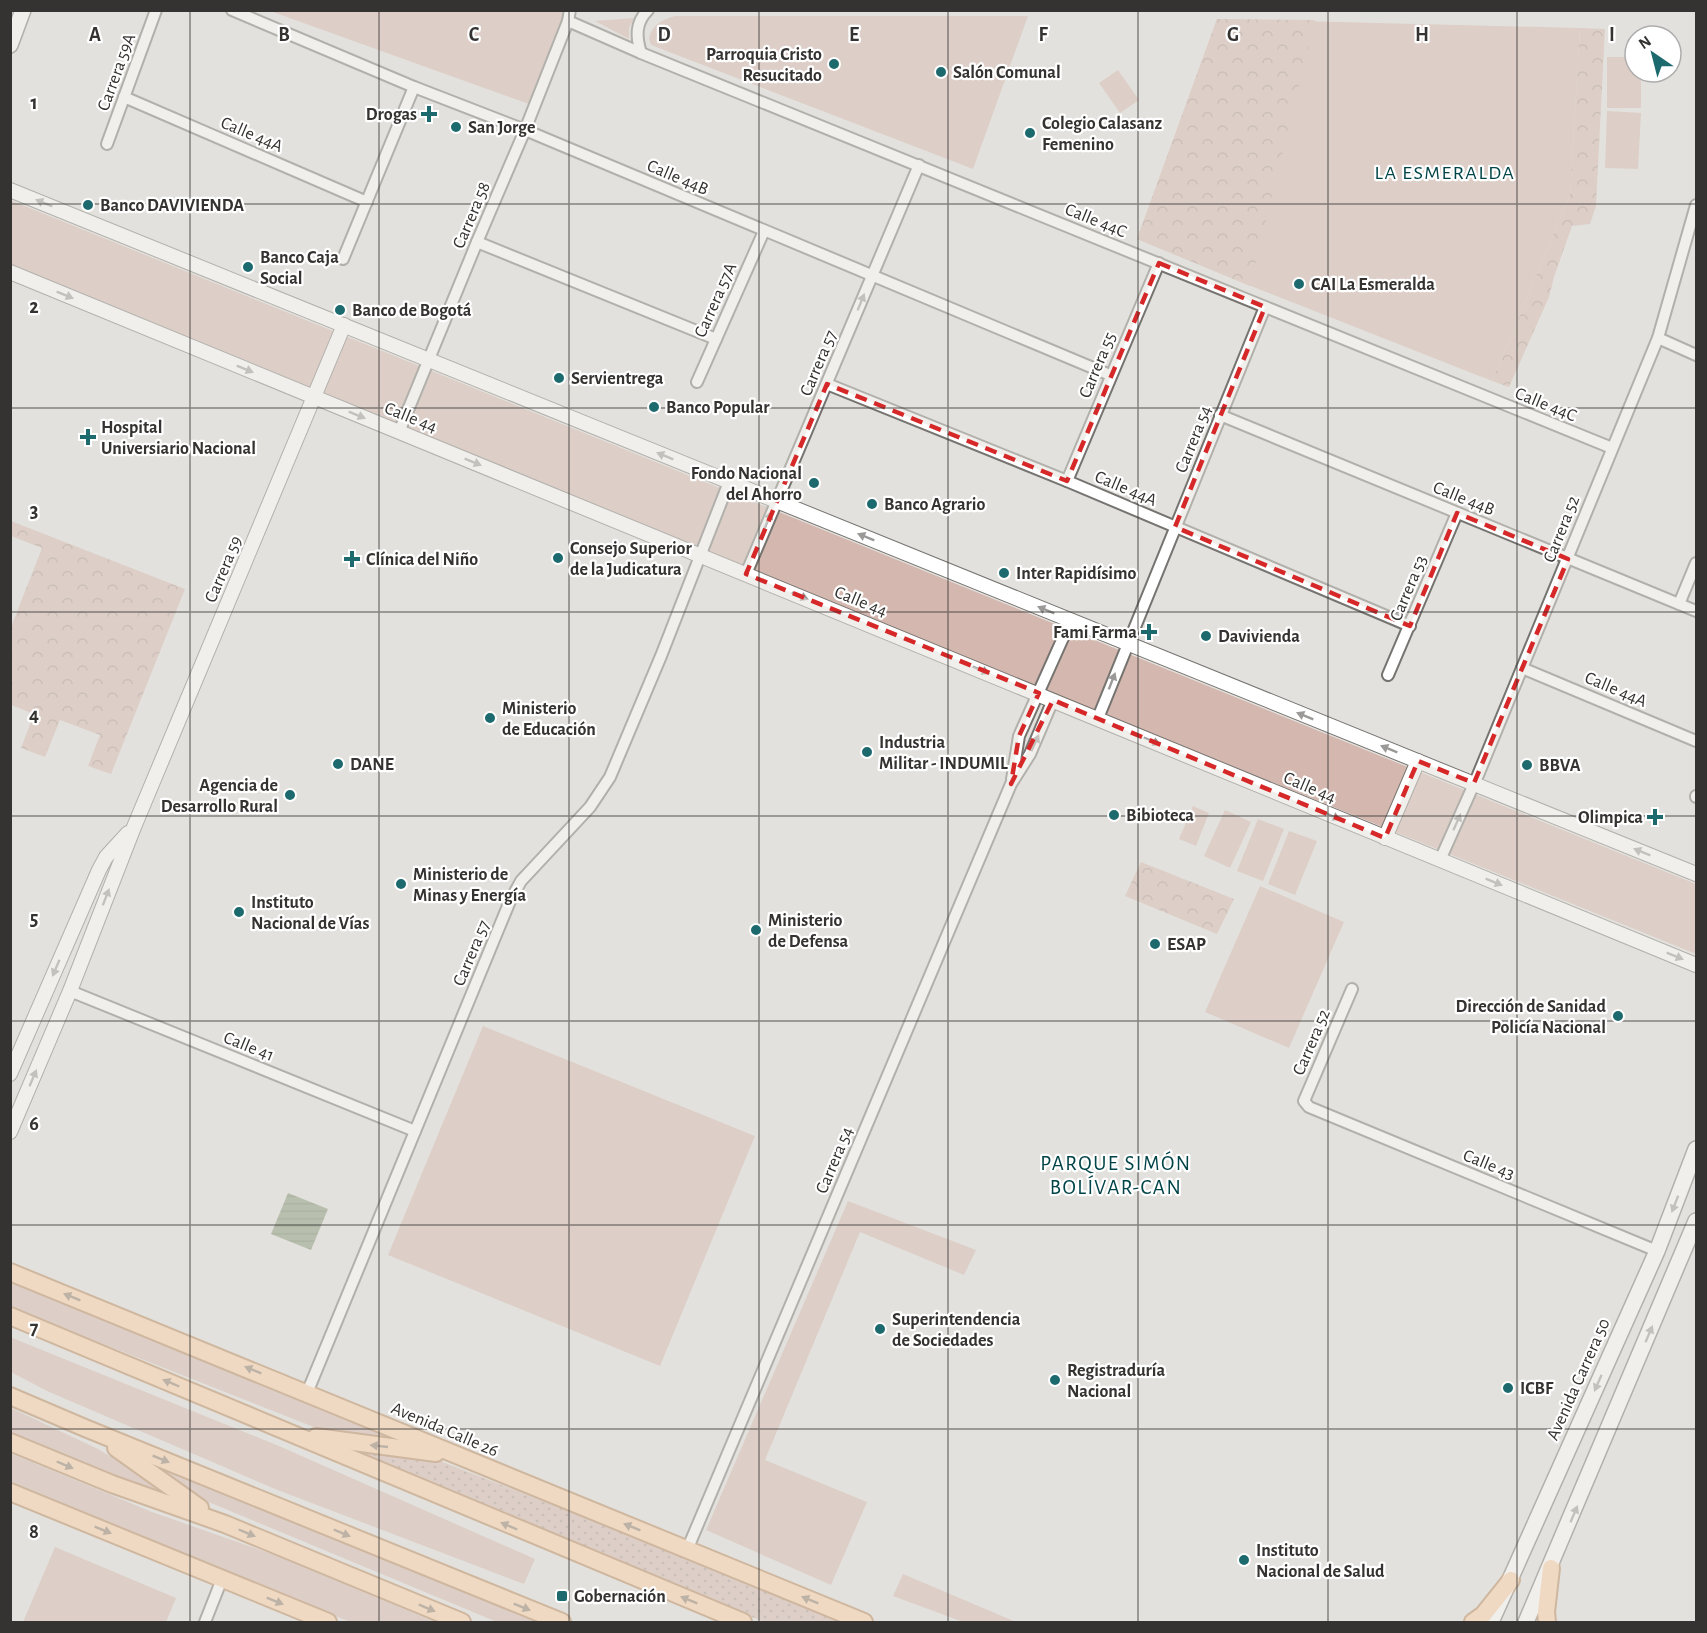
<svg xmlns="http://www.w3.org/2000/svg" width="1707" height="1633" font-family="'Alegreya Sans',sans-serif">
  <style>
    .green { fill: #d4b7ae }
    .forest { fill: url(#forest-crowns) }
    .garden { fill: url(#garden-dots) }
    .water { fill: url(#water-rules) }
    .lines { fill: none; stroke-linecap: round; stroke-linejoin: round }
    .minor-casing { stroke: #767470; stroke-width: 14 }
    .tertiary-casing { stroke: #767470; stroke-width: 16 }
    .secondary-casing { stroke: #767470; stroke-width: 18 }
    .primary-casing { stroke: #b58355; stroke-width: 20 }
    .minor { stroke: #fff; stroke-width: 10 }
    .tertiary { stroke: #fff; stroke-width: 14 }
    .secondary { stroke: #fff; stroke-width: 15 }
    .primary { stroke: #fccea4; stroke-width: 16 }
    .oneway { fill: #9a9998 }
    .oneway2 { fill: #8e7965 }
    .marked { fill: none; stroke: #d62828; stroke-width: 4.5; stroke-dasharray: 12 8; stroke-linejoin: round }
    .grid { fill: none; stroke: #343331; stroke-width: 1.5; stroke-opacity: 0.55 }
    .poi-dot { fill: #1d6a6e; stroke: #fff; stroke-width: 2 }
    .labels { text-anchor: middle; stroke-width: 4.5; stroke-linejoin: round; paint-order: stroke }
    .poi-label { font-size: 18px; font-weight: bold; fill: #343331; stroke: #fff; text-anchor: start }
    .street-label { font-size: 18px; fill: #343331; stroke: #fff }
    .neighbourhood-label { font-size: 20px; letter-spacing: 1.5px; fill: #004448; stroke: #fff }
    .quarter-label { font-size: 21px; letter-spacing: 1.5px; fill: #004448; stroke: #fff }
    .grid-label { font-size: 20px; text-anchor: middle; font-weight: bold; fill: #343331; stroke: #fff; stroke-width: 4.5; stroke-linejoin: round; paint-order: stroke }
  </style>
  <defs>
    <pattern id="forest-crowns" width="20" height="18" patternUnits="userSpaceOnUse" patternTransform="scale(1.5)"><rect width="20" height="18" fill="#d4b7ae"/><path d="M2 6a3 3 0 1 1 6 0M12 15a3 3 0 1 1 6 0" fill="none" stroke="#ad958e"/></pattern>
    <pattern id="garden-dots" width="8" height="8" patternUnits="userSpaceOnUse" patternTransform="scale(1.5)"><rect width="8" height="8" fill="#d4b7ae"/><path d="M2 2h.1M6 6h.1" fill="none" stroke="#ad958e" stroke-width="1.8" stroke-linecap="round"/></pattern>
    <pattern id="water-rules" width="6" height="5" patternUnits="userSpaceOnUse" patternTransform="scale(1.5)"><rect width="6" height="5" fill="#839675"/><path d="M0 2.5h6" fill="none" stroke="#6c7b61"/></pattern>
  </defs>
  <rect width="100%" height="100%" fill="#e3e1dd"/>
  <g class="green">
    <path d="M564 10V19L529 104 270 11Z"/>
    <path d="M675 16H1028L973 169 651 45 649 39C651 25 662 20 675 16Z"/>
    <path d="M634 18 629 28V39L595 21Z"/>
    <path d="M1217 19 1580 28 1570 195 1492 381 1256 288 1137 239Z"/>
    <path d="M1607 57H1635V72H1641V108H1607Z"/>
    <path d="M1118 70 1139 100 1120 113 1099 83Z"/>
    <path d="M1607 111 1641 113 1638 169 1605 168Z"/>
    <path d="M10 200 1696 884V954L1136 727 11 264Z"/>
    <path d="M1193 806 1209 813 1196 846 1179 839Z"/>
    <path d="M1225 810 1251 822 1230 868 1204 856Z"/>
    <path d="M1258 819 1284 829 1263 881 1237 871Z"/>
    <path d="M1289 831 1317 841 1295 895 1268 884Z"/>
    <path d="M1260 886 1344 922 1289 1048 1205 1012Z"/>
    <path d="M483 1026 755 1136 660 1366 388 1255Z"/>
    <path d="M848 1201 976 1250 964 1275 860 1232 765 1460 867 1502 831 1585 706 1530Z"/>
    <path d="M10 1282 395 1440 334 1435 30 1315 11 1307Z"/>
    <path d="M10 1337 279 1446 535 1559 524 1584 275 1489 47 1391 11 1372Z"/>
    <path d="M11 1408 96 1448 142 1475 163 1496 11 1433Z"/>
    <path d="M10 1453 152 1512 289 1560 435 1622H350L11 1484Z"/>
    <path d="M147 1459 545 1622H497L187 1493Z"/>
    <path d="M55 1547 176 1598 166 1622H23Z"/>
    <path d="M903 1574 1016 1622H963L893 1596Z"/>
  </g>
  <g class="forest">
    <path d="M1217 19 1315 20 1250 286 1137 239Z"/>
    <path d="M1580 28 1605 29 1596 206 1590 224 1572 226 1554 277 1549 297 1509 387 1492 381 1570 195Z"/>
    <path d="M11 521 185 589 111 774 88 766 100 735 60 720 45 757 21 748 34 714 11 705V627L42 548 11 536Z"/>
    <path d="M1141 862 1234 899 1217 934 1125 896Z"/>
  </g>
  <path class="garden" d="M345 1449 435 1459 655 1545 839 1622H764Z"/>
  <path class="water" d="M288 1193 328 1209 311 1250 271 1234Z"/>
  <g class="lines">
    <defs>
      <g id="minor">
        <path d="M232 10 414 87 525 130 1110 375"/>
        <path d="M568 21 641 53 1612 448"/>
        <path d="M641 53C636 37 635 23 648 10"/>
        <path d="M124 97 367 202"/>
        <path d="M107 144 156 10"/>
        <path d="M477 242 716 339"/>
        <path d="M343 259 414 87"/>
        <path d="M1658 338 1696 355"/>
        <path d="M697 382 764 231"/>
        <path d="M827 384 1067 481 1410 626"/>
        <path d="M1220 415 1696 611"/>
        <path d="M399 432 477 242 525 130 568 21 570 10"/>
        <path d="M1067 481 1159 263"/>
        <path d="M746 574 919 165"/>
        <path d="M1679 604 1696 563"/>
        <path d="M1522 668 1696 741"/>
        <path d="M1388 675 1457 513"/>
        <path d="M1098 718 1265 307"/>
        <path d="M1012 779 1019 736 1071 620"/>
        <path d="M1696 797V796"/>
        <path d="M1440 860 1478 775 1658 338 1696 205"/>
        <path d="M1352 989 1304 1101 1309 1107 1657 1251"/>
        <path d="M70 991 415 1131"/>
        <path d="M307 1393 510 901 521 881 590 807 610 777 661 656 729 482"/>
        <path d="M687 1550 1011 784 1030 754 1053 700"/>
        <path d="M205 1622 222 1579"/>
      </g>
      <g id="tertiary">
        <path d="M10 190 1696 874"/>
        <path d="M10 272 1696 965"/>
        <path d="M1385 838 1418 761"/>
        <path d="M10 1074 99 870 106 857 128 833"/>
        <path d="M10 1132 70 991 134 827 344 325"/>
      </g>
      <g id="secondary">
        <path d="M10 45 23 10"/>
        <path d="M1491 1622 1657 1251 1696 1149"/>
        <path d="M1526 1622 1696 1221"/>
      </g>
      <g id="primary">
        <path d="M10 1272 864 1622"/>
        <path d="M10 1316 743 1622"/>
        <path d="M10 1396 85 1428 562 1622"/>
        <path d="M316 1437 436 1453"/>
        <path d="M10 1442 112 1484 225 1524 462 1622"/>
        <path d="M116 1448 200 1508"/>
        <path d="M10 1492 328 1622"/>
        <path d="M1473 1622 1483 1615 1511 1580"/>
        <path d="M1547 1622 1546 1612 1551 1568"/>
      </g>
    </defs>
    <use href="#minor" class="minor-casing"/>
    <use href="#tertiary" class="tertiary-casing"/>
    <use href="#secondary" class="secondary-casing"/>
    <use href="#primary" class="primary-casing"/>
    <use href="#minor" class="minor"/>
    <use href="#tertiary" class="tertiary"/>
    <use href="#secondary" class="secondary"/>
    <use href="#primary" class="primary"/>
  </g>
  <defs><path id="oneway-solid" d="M-6-.8H1V-3.2L6.5 0L1 3.2V.8H-6Z" transform="scale(1.5)"/></defs>
  <g class="oneway">
    <use href="#oneway-solid" transform="translate(44 203) rotate(-158)"/>
    <use href="#oneway-solid" transform="translate(65 295) rotate(22)"/>
    <use href="#oneway-solid" transform="translate(861 302) rotate(-68)"/>
    <use href="#oneway-solid" transform="translate(245 369) rotate(22)"/>
    <use href="#oneway-solid" transform="translate(357 415) rotate(22)"/>
    <use href="#oneway-solid" transform="translate(665 456) rotate(-158)"/>
    <use href="#oneway-solid" transform="translate(473 462) rotate(22)"/>
    <use href="#oneway-solid" transform="translate(768 520) rotate(-68)"/>
    <use href="#oneway-solid" transform="translate(866 537) rotate(-158)"/>
    <use href="#oneway-solid" transform="translate(800 596) rotate(22)"/>
    <use href="#oneway-solid" transform="translate(1046 610) rotate(-158)"/>
    <use href="#oneway-solid" transform="translate(981 670) rotate(22)"/>
    <use href="#oneway-solid" transform="translate(1112 681) rotate(-69)"/>
    <use href="#oneway-solid" transform="translate(1305 716) rotate(-158)"/>
    <use href="#oneway-solid" transform="translate(1152 741) rotate(23)"/>
    <use href="#oneway-solid" transform="translate(1035 743) rotate(-65)"/>
    <use href="#oneway-solid" transform="translate(1389 749) rotate(-158)"/>
    <use href="#oneway-solid" transform="translate(1332 816) rotate(23)"/>
    <use href="#oneway-solid" transform="translate(1457 822) rotate(-66)"/>
    <use href="#oneway-solid" transform="translate(1642 852) rotate(-158)"/>
    <use href="#oneway-solid" transform="translate(1494 882) rotate(22)"/>
    <use href="#oneway-solid" transform="translate(106 897) rotate(-69)"/>
    <use href="#oneway-solid" transform="translate(1675 956) rotate(22)"/>
    <use href="#oneway-solid" transform="translate(56 968) rotate(113)"/>
    <use href="#oneway-solid" transform="translate(33 1078) rotate(-67)"/>
    <use href="#oneway-solid" transform="translate(1675 1204) rotate(111)"/>
    <use href="#oneway-solid" transform="translate(1649 1334) rotate(-67)"/>
    <use href="#oneway-solid" transform="translate(1598 1383) rotate(114)"/>
    <use href="#oneway-solid" transform="translate(1574 1514) rotate(-67)"/>
  </g>
  <g class="oneway2">
    <use href="#oneway-solid" transform="translate(72 1297) rotate(-158)"/>
    <use href="#oneway-solid" transform="translate(253 1370) rotate(-158)"/>
    <use href="#oneway-solid" transform="translate(171 1383) rotate(-157)"/>
    <use href="#oneway-solid" transform="translate(379 1446) rotate(-174)"/>
    <use href="#oneway-solid" transform="translate(161 1459) rotate(22)"/>
    <use href="#oneway-solid" transform="translate(65 1465) rotate(23)"/>
    <use href="#oneway-solid" transform="translate(509 1526) rotate(-157)"/>
    <use href="#oneway-solid" transform="translate(632 1527) rotate(-158)"/>
    <use href="#oneway-solid" transform="translate(103 1530) rotate(22)"/>
    <use href="#oneway-solid" transform="translate(247 1533) rotate(23)"/>
    <use href="#oneway-solid" transform="translate(342 1533) rotate(23)"/>
    <use href="#oneway-solid" transform="translate(689 1600) rotate(-158)"/>
    <use href="#oneway-solid" transform="translate(810 1600) rotate(-158)"/>
    <use href="#oneway-solid" transform="translate(275 1601) rotate(22)"/>
    <use href="#oneway-solid" transform="translate(522 1607) rotate(22)"/>
    <use href="#oneway-solid" transform="translate(427 1608) rotate(23)"/>
  </g>
  <path d="M0 0H1707V1633H0ZM1159 263 1265 307 1175 527 1410 626 1457 513 1568 559 1474 783 1418 761 1385 838 1053 700 1011 784 1019 736 1039 693 746 574 827 384 1067 481Z" fill="#e3e1dd" fill-opacity=".55" fill-rule="evenodd"/>
  <path class="marked" d="M1159 263 1265 307 1175 527 1410 626 1457 513 1568 559 1474 783 1418 761 1385 838 1053 700 1011 784 1019 736 1039 693 746 574 827 384 1067 481Z"/>
  <path class="grid" d="M190 10V1622M379 10V1622M569 10V1622M759 10V1622M948 10V1622M1138 10V1622M1328 10V1622M1517 10V1622M10 204H1696M10 408H1696M10 612H1696M10 816H1696M10 1021H1696M10 1225H1696M10 1429H1696"/>
  <g class="poi-dot">
    <circle cx="834" cy="64" r="6"/>
    <circle cx="941" cy="72" r="6"/>
    <path d="M426 105h6v6h6v6h-6v6h-6v-6h-6v-6h6z"/>
    <circle cx="456" cy="127" r="6"/>
    <circle cx="1030" cy="133" r="6"/>
    <circle cx="88" cy="205" r="6"/>
    <circle cx="248" cy="267" r="6"/>
    <circle cx="1299" cy="284" r="6"/>
    <circle cx="340" cy="310" r="6"/>
    <circle cx="559" cy="378" r="6"/>
    <circle cx="654" cy="407" r="6"/>
    <path d="M85 428h6v6h6v6h-6v6h-6v-6h-6v-6h6z"/>
    <circle cx="814" cy="483" r="6"/>
    <circle cx="872" cy="504" r="6"/>
    <circle cx="558" cy="558" r="6"/>
    <path d="M349 550h6v6h6v6h-6v6h-6v-6h-6v-6h6z"/>
    <circle cx="1004" cy="573" r="6"/>
    <path d="M1146 623h6v6h6v6h-6v6h-6v-6h-6v-6h6z"/>
    <circle cx="1206" cy="636" r="6"/>
    <circle cx="490" cy="718" r="6"/>
    <circle cx="867" cy="752" r="6"/>
    <circle cx="338" cy="764" r="6"/>
    <circle cx="1527" cy="765" r="6"/>
    <circle cx="290" cy="795" r="6"/>
    <circle cx="1114" cy="815" r="6"/>
    <path d="M1652 808h6v6h6v6h-6v6h-6v-6h-6v-6h6z"/>
    <circle cx="401" cy="884" r="6"/>
    <circle cx="239" cy="912" r="6"/>
    <circle cx="756" cy="930" r="6"/>
    <circle cx="1155" cy="944" r="6"/>
    <circle cx="1618" cy="1016" r="6"/>
    <circle cx="880" cy="1329" r="6"/>
    <circle cx="1055" cy="1380" r="6"/>
    <circle cx="1508" cy="1388" r="6"/>
    <circle cx="1244" cy="1560" r="6"/>
    <rect x="556" y="1590" width="12" height="12" rx="3"/>
  </g>
  <g class="labels">
    <g class="poi-label">
      <text x="822" y="60" text-anchor="end">Parroquia Cristo<tspan x="822" dy="21">Resucitado</tspan></text>
      <text x="953" y="78">Salón Comunal</text>
      <text x="417" y="120" text-anchor="end">Drogas</text>
      <text x="1042" y="129">Colegio Calasanz<tspan x="1042" dy="21">Femenino</tspan></text>
      <text x="468" y="133">San Jorge</text>
      <text x="100" y="211">Banco DAVIVIENDA</text>
      <text x="260" y="263">Banco Caja<tspan x="260" dy="21">Social</tspan></text>
      <text x="1311" y="290">CAI La Esmeralda</text>
      <text x="352" y="316">Banco de Bogotá</text>
      <text x="571" y="384">Servientrega</text>
      <text x="666" y="413">Banco Popular</text>
      <text x="101" y="433">Hospital<tspan x="101" dy="21">Universiario Nacional</tspan></text>
      <text x="802" y="479" text-anchor="end">Fondo Nacional<tspan x="802" dy="21">del Ahorro</tspan></text>
      <text x="884" y="510">Banco Agrario</text>
      <text x="570" y="554">Consejo Superior<tspan x="570" dy="21">de la Judicatura</tspan></text>
      <text x="366" y="565">Clínica del Niño</text>
      <text x="1016" y="579">Inter Rapidísimo</text>
      <text x="1137" y="638" text-anchor="end">Fami Farma</text>
      <text x="1218" y="642">Davivienda</text>
      <text x="502" y="714">Ministerio<tspan x="502" dy="21">de Educación</tspan></text>
      <text x="879" y="748">Industria<tspan x="879" dy="21">Militar - INDUMIL</tspan></text>
      <text x="350" y="770">DANE</text>
      <text x="1539" y="771">BBVA</text>
      <text x="278" y="791" text-anchor="end">Agencia de<tspan x="278" dy="21">Desarrollo Rural</tspan></text>
      <text x="1126" y="821">Bibioteca</text>
      <text x="1643" y="823" text-anchor="end">Olimpica</text>
      <text x="413" y="880">Ministerio de<tspan x="413" dy="21">Minas y Energía</tspan></text>
      <text x="251" y="908">Instituto<tspan x="251" dy="21">Nacional de Vías</tspan></text>
      <text x="768" y="926">Ministerio<tspan x="768" dy="21">de Defensa</tspan></text>
      <text x="1167" y="950">ESAP</text>
      <text x="1606" y="1012" text-anchor="end">Dirección de Sanidad<tspan x="1606" dy="21">Policía Nacional</tspan></text>
      <text x="892" y="1325">Superintendencia<tspan x="892" dy="21">de Sociedades</tspan></text>
      <text x="1067" y="1376">Registraduría<tspan x="1067" dy="21">Nacional</tspan></text>
      <text x="1520" y="1394">ICBF</text>
      <text x="1256" y="1556">Instituto<tspan x="1256" dy="21">Nacional de Salud</tspan></text>
      <text x="574" y="1602">Gobernación</text>
    </g>
    <g class="street-label">
      <text transform="translate(116 72) rotate(-70)" y="6">Carrera 59A</text>
      <text transform="translate(252 134) rotate(23)" y="6">Calle 44A</text>
      <text transform="translate(678 177) rotate(23)" y="6">Calle 44B</text>
      <text transform="translate(471 215) rotate(-67)" y="6">Carrera 58</text>
      <text transform="translate(1096 220) rotate(22)" y="6">Calle 44C</text>
      <text transform="translate(715 300) rotate(-66)" y="6">Carrera 57A</text>
      <text transform="translate(818 363) rotate(-67)" y="6">Carrera 57</text>
      <text transform="translate(1097 365) rotate(-67)" y="6">Carrera 55</text>
      <text transform="translate(1546 404) rotate(22)" y="6">Calle 44C</text>
      <text transform="translate(411 417) rotate(22)" y="6">Calle 44</text>
      <text transform="translate(1193 439) rotate(-68)" y="6">Carrera 54</text>
      <text transform="translate(1126 488) rotate(23)" y="6">Calle 44A</text>
      <text transform="translate(1464 498) rotate(22)" y="6">Calle 44B</text>
      <text transform="translate(1561 529) rotate(-68)" y="6">Carrera 52</text>
      <text transform="translate(223 569) rotate(-67)" y="6">Carrera 59</text>
      <text transform="translate(1408 588) rotate(-67)" y="6">Carrera 53</text>
      <text transform="translate(861 601) rotate(22)" y="6">Calle 44</text>
      <text transform="translate(1616 689) rotate(23)" y="6">Calle 44A</text>
      <text transform="translate(1310 787) rotate(23)" y="6">Calle 44</text>
      <text transform="translate(471 953) rotate(-67)" y="6">Carrera 57</text>
      <text transform="translate(1311 1042) rotate(-67)" y="6">Carrera 52</text>
      <text transform="translate(249 1046) rotate(22)" y="6">Calle 41</text>
      <text transform="translate(834 1160) rotate(-67)" y="6">Carrera 54</text>
      <text transform="translate(1489 1164) rotate(22)" y="6">Calle 43</text>
      <text transform="translate(1578 1379) rotate(-66)" y="6">Avenida Carrera 50</text>
      <text transform="translate(445 1429) rotate(23)" y="6">Avenida Calle 26</text>
    </g>
    <g class="neighbourhood-label">
      <text x="1445" y="179">LA ESMERALDA</text>
    </g>
    <g class="quarter-label">
      <text x="1116" y="1170">PARQUE SIMÓN<tspan x="1116" dy="24">BOLÍVAR-CAN</tspan></text>
    </g>
  </g>
  <g class="grid-label">
    <text x="95" y="41">A</text>
    <text x="284" y="41">B</text>
    <text x="474" y="41">C</text>
    <text x="664" y="41">D</text>
    <text x="854" y="41">E</text>
    <text x="1043" y="41">F</text>
    <text x="1233" y="41">G</text>
    <text x="1422" y="41">H</text>
    <text x="1612" y="41">I</text>
    <text x="34" y="109">1</text>
    <text x="34" y="313">2</text>
    <text x="34" y="517">3</text>
    <text x="34" y="721">4</text>
    <text x="34" y="925">5</text>
    <text x="34" y="1130">6</text>
    <text x="34" y="1334">7</text>
    <text x="34" y="1538">8</text>
  </g>
  <rect width="1707" height="1633" fill="none" stroke="#343331" stroke-width="24"/>
  <g transform="translate(1653 54) rotate(325)"><circle r="28" fill="#ffffff" stroke="#aeadad" stroke-width="1.5"/>
  <path d="M0-4.5L10 22L0 15L-10 22Z" fill="#1d6a6e"/>
  <text y="-9" font-size="16" font-weight="bold" text-anchor="middle" fill="#343331">N</text>
  </g>
</svg>
